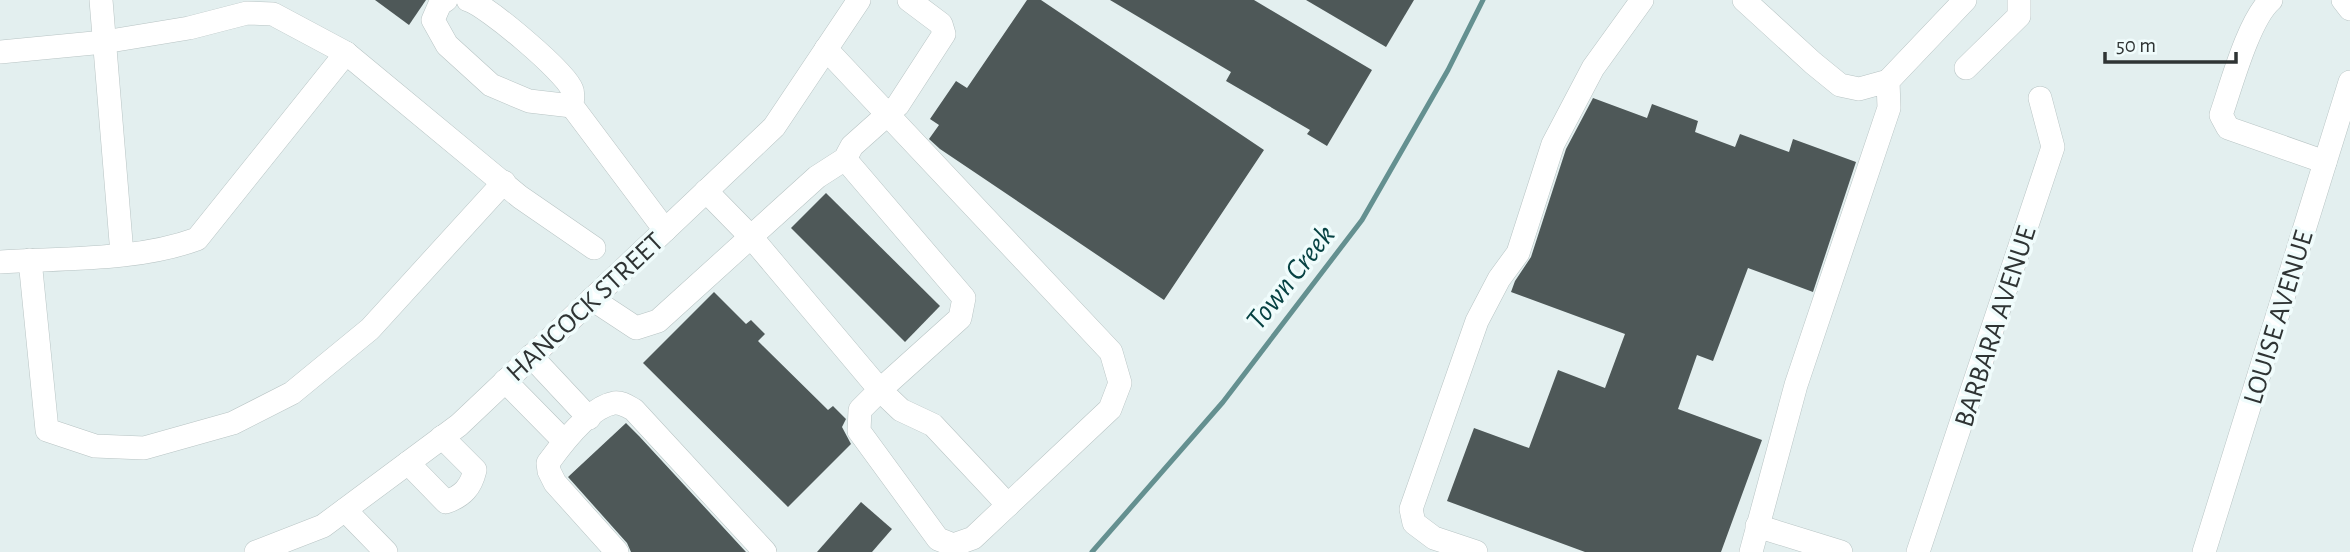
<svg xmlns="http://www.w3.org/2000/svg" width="2350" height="552" font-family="'Alegreya Sans',sans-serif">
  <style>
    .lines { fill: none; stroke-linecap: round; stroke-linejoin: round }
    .stream { stroke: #649090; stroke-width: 5 }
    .building { fill: #4e5858 }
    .minor-casing { stroke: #b8c4c4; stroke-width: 24 }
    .minor { stroke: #fff; stroke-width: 23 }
    .labels { text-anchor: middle; stroke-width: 7; stroke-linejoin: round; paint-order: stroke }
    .street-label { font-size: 28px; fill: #2f3434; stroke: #f0fcfc }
    .water-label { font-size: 30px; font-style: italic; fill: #074243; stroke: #f0fcfc }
  </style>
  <rect width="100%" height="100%" fill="#e3efef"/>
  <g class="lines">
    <path class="stream" d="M1092 552 1223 402 1362 220 1448 70 1483 0"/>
  </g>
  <g class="building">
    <path d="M375 0H426L409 25Z"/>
    <path d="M1027 0H1041L1264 150 1164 300 940 149 929 139 939 125 930 119 956 81 967 88Z"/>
    <path d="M1110 0H1254L1372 70 1327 146 1307 134 1310 130 1226 81 1231 72Z"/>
    <path d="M1306 0H1414L1386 47Z"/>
    <path d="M1593 98 1647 118 1652 104 1698 121 1695 132 1735 147 1740 134 1789 152 1793 139 1856 162 1813 292 1748 268 1713 361 1697 355 1678 409 1762 440 1721 552H1585L1447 501 1474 428 1529 448 1558 370 1605 388 1625 334 1511 292 1515 281 1531 257 1566 149Z"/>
    <path d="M826 193 940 306 905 342 791 228Z"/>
    <path d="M714 292 746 324 751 320 765 334 758 341 828 410 833 406 846 419 842 427 851 444 788 507 643 363Z"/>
    <path d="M626 423 639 436 746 552H631L627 543 568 477Z"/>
    <path d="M861 502 892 529 872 552H817Z"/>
  </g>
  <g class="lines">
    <defs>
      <g id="minor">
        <path d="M101 0 122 254"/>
        <path d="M446 0 440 4 433 20 447 45 491 85 529 101 572 106"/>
        <path d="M468 0C486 5 567 73 572 90 574 94 572 101 572 106L665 230"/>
        <path d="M1744 0 1813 63 1840 85 1859 89 1888 81"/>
        <path d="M2271 0C2249 19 2231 86 2221 115L2228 128 2325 162"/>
        <path d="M2343 0 2350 9"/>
        <path d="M0 52 104 42 189 28 247 13 273 14 346 53 520 197 594 248"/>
        <path d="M1966 68 2019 16V0"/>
        <path d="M845 159 964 298 960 318 880 390 901 410 933 425 1008 505"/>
        <path d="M706 191 752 238 880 390 860 410 859 431 938 539 953 545 973 538 1110 409 1120 383 1111 352 826 49"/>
        <path d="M30 260 47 430 95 446 144 448 233 423 292 393 370 329 504 182"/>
        <path d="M0 262C64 258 137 261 197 239L346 53"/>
        <path d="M592 299 636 328 658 321 817 177 845 159 852 146 898 105 944 34 941 24 909 0"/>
        <path d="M531 356 589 418"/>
        <path d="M505 381 564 441"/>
        <path d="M408 463 446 502C463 496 471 487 475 470L442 437"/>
        <path d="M345 510 386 552"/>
        <path d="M1757 526 1841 552"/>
        <path d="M256 552 323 526 459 425 774 127 859 0"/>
        <path d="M617 552 555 483 549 471 548 463C561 445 590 407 614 403 622 402 627 406 634 410L765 552"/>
        <path d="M1476 552 1434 538 1414 523 1411 509 1477 321 1499 279 1518 253 1553 144 1593 68 1642 0"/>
        <path d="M1751 552 1796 385 1889 108 1888 81 1965 0"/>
        <path d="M1918 552 2053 147 2040 98"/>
        <path d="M2204 552 2350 82"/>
      </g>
    </defs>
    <use href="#minor" class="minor-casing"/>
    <use href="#minor" class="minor"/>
  </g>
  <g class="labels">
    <g class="street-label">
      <text transform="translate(584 306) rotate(-43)" y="10">HANCOCK STREET</text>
      <text transform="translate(2277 317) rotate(-73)" y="10">LOUISE AVENUE</text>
      <text transform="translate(1994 326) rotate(-72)" y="10">BARBARA AVENUE</text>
    </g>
    <g class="water-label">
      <text transform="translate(1290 277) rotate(-52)" y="10">Town Creek</text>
    </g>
  </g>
  <path d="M2105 52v10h131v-10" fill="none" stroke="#2f3434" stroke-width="3.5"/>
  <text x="2116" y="52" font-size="21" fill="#2f3434" stroke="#f0fcfc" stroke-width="5" paint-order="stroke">50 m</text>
</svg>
